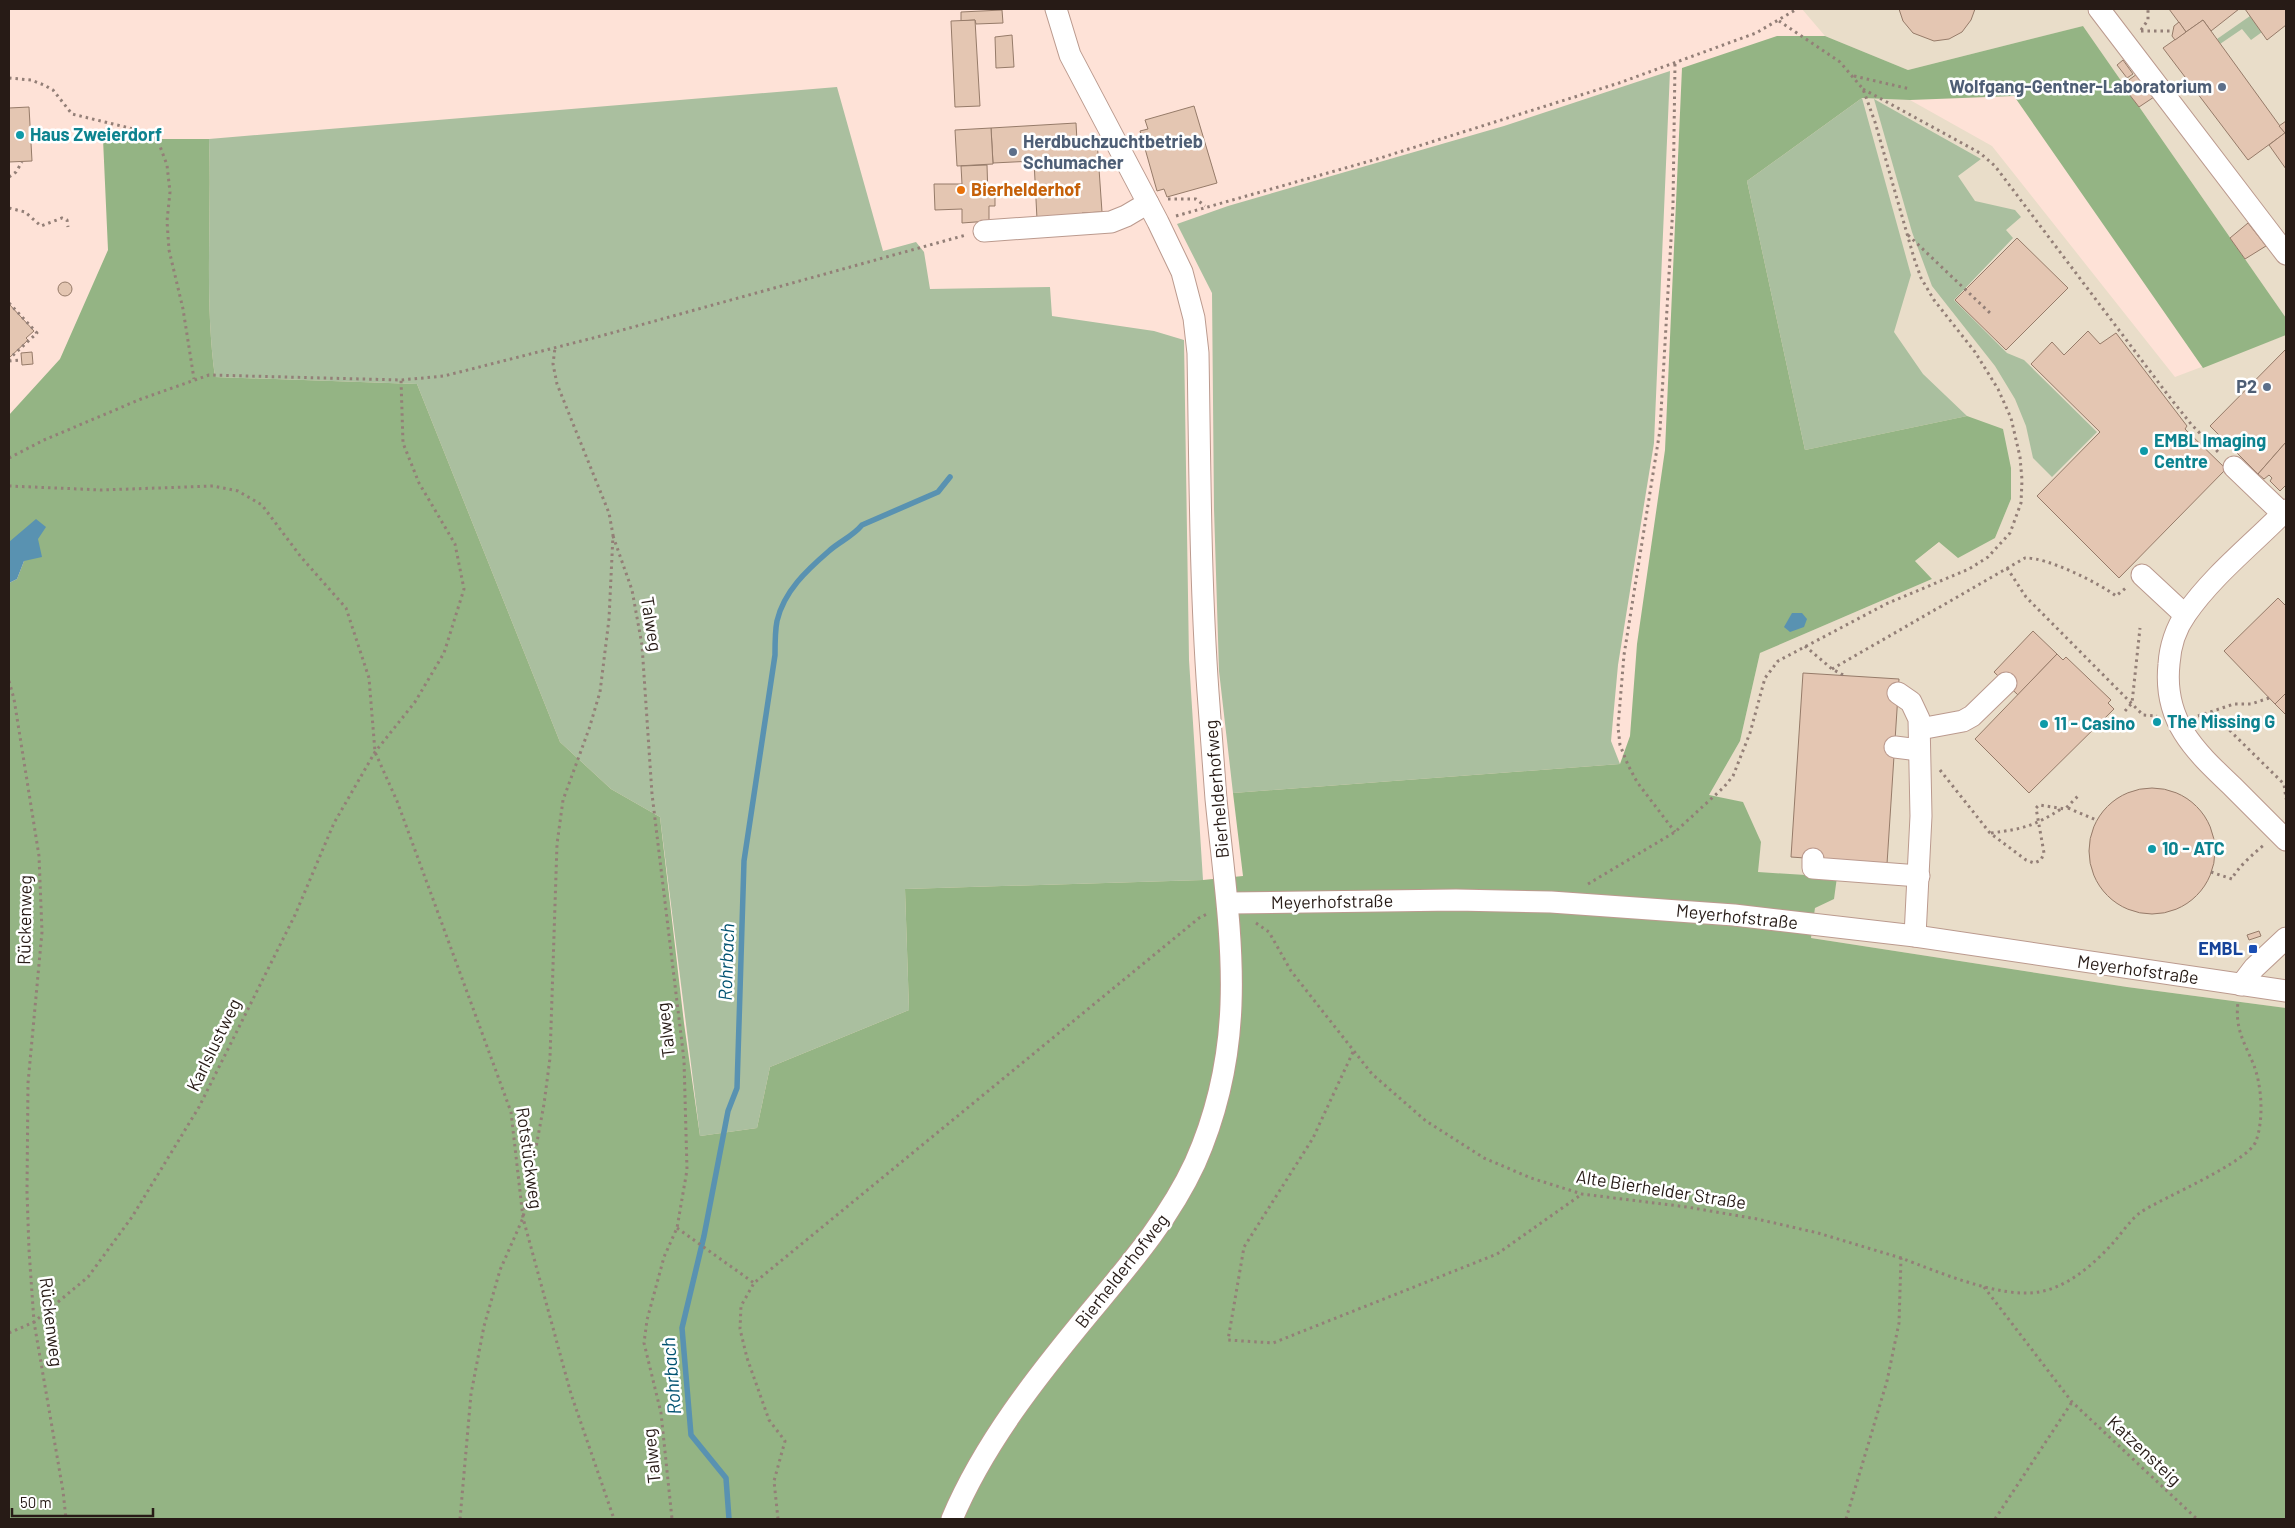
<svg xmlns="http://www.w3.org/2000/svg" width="2295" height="1528" font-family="Barlow,sans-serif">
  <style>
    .commercial { fill: #e9ddc9 }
    .green { fill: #aabf9f }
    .forest { fill: #94b484 }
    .water { fill: #5992b1 }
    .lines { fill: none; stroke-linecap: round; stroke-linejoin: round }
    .stream { stroke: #5992b1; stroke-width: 5.5 }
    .building { fill: #e4c6b2; stroke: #967b69 }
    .minor-casing { stroke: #bb9a8e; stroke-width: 23 }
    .path { stroke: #937f77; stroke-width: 3; stroke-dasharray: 2.5 4; stroke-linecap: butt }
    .minor { stroke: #fff; stroke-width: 21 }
    .service-dot { fill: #5c6f8a; stroke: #fff; stroke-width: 2 }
    .culture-dot { fill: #0f9aa8; stroke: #fff; stroke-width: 2 }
    .food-dot { fill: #e8710a; stroke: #fff; stroke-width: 2 }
    .transit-dot { fill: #1a4fb4; stroke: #fff; stroke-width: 2 }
    .labels { text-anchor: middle; stroke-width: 5; stroke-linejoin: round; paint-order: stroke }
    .service-label { font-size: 18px; font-weight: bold; fill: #4e5e75; stroke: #fff; text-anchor: end }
    .culture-label { font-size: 18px; font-weight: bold; fill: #0d838f; stroke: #fff; text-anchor: start }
    .food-label { font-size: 18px; font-weight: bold; fill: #c56008; stroke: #fff; text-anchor: start }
    .street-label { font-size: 18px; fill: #271b16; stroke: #fff }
    .transit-label { font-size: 18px; font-weight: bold; fill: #164399; stroke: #fff; text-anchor: end }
    .water-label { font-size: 19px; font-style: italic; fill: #015271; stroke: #fff }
  </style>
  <rect width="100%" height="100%" fill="#fee2d7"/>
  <g class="commercial">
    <path d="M1802 9H2286V318L2083 26 1908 70 1825 36Z"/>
    <path d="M1862 98 1910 100 1992 146 2175 377 2286 335V1008L2127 987 1811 938 1815 908 1757 872 1761 842 1709 795 1740 741 1760 653 1932 579 1915 561 1940 542 1995 538 2011 499V468L1967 416 1805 450Z"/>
  </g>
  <g class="green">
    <path d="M2250 16 2262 32 2251 40 2242 29 2220 44 2217 39Z"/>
    <path d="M1670 71 1654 443 1618 665 1611 741 1620 764 1233 793 1219 671 1214 509 1212 293 1177 224 1228 206 1504 126Z"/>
    <path d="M837 87 883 251 916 242 924 252 930 289 1050 287 1052 316 1154 331 1184 340 1189 660 1203 880 905 889 909 1010 770 1067 757 1128 700 1136 660 817 611 789 560 742 417 384 215 377C204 296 212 219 209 139Z"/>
    <path d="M1862 98 1911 275 1894 332 1923 374 1967 416 1805 450 1747 181Z"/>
    <path d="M1874 99 1981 159 1958 176 1975 201 2015 210 2021 217 2006 230 2013 238 1954 300 2007 353 2024 360 2097 432 2052 477 2033 458 2026 426 2015 399 1995 366 1932 286 1912 232Z"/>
  </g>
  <path class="forest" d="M2083 26 2286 318V335L2203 368 2014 96 1910 100 1862 98 1747 181 1805 450 1967 416 2003 429 2011 468V499L1995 538 1958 558 1939 542 1915 561 1932 579 1760 653 1740 741 1709 795 1743 802 1761 842 1758 872 1837 877 1834 899 1815 908 1811 938 2127 987 2286 1008V1519H9V583L17 579 24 561 9 542V415L60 359 108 250 103 139H209C212 219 204 296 215 377L417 384 560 742 611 789 660 817 684 1023 700 1136 757 1128 770 1067 909 1010 905 889 1203 880 1243 876 1233 793 1620 764 1630 736 1637 644 1665 450 1682 68 1777 36H1825L1908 70Z"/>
  <g class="water">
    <path d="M36 519 46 527 38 539 42 557 24 561 17 579 9 583V542Z"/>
    <path d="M1792 613H1802L1807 619 1804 627 1790 632 1784 627Z"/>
  </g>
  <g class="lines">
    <path class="stream" d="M729 1519 726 1478 691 1435 682 1328 704 1236 728 1111 737 1088 744 861 775 655C775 644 775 631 777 621 784 591 807 570 829 551 840 541 852 537 862 525L938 492 950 477"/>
  </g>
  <g class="building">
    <path d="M1899 9H1975L1971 20 1962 32 1949 39 1934 41 1913 33 1903 21Z"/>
    <path d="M2169 9H2239L2211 31 2203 20 2186 32Z"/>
    <path d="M2245 9H2286V25L2267 40Z"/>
    <path d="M1002 10 1003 23 976 24 975 20 961 21V12Z"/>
    <path d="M975 20 980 106 955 107 951 21Z"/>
    <path d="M2203 20 2285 133 2248 160 2163 48Z"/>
    <path d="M2179 22 2186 32 2175 40 2172 36 2174 26Z"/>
    <path d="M1012 35 1014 67 996 68 995 37Z"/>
    <path d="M2123 60 2133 74 2127 78 2117 65Z"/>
    <path d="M2137 74 2154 97 2139 107 2122 85Z"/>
    <path d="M1194 106 1217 183 1167 197 1164 189 1157 191 1140 131 1148 129 1145 120Z"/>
    <path d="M29 107 32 161 9 162V108Z"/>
    <path d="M2286 121V132L2285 133 2279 126Z"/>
    <path d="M1076 123 1077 141 1097 140 1102 212 1082 213V216L1037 219 1034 161 993 163 991 128Z"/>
    <path d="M991 128 993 164 957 166 955 130Z"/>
    <path d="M2286 132V169L2269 145Z"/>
    <path d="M987 165 988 197 995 196V206H989V221L962 223V209L935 210 934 184H962L961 166Z"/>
    <path d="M2248 223 2266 246 2245 259 2230 238Z"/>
    <path d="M2017 238 2068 288 2006 350 1955 300Z"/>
    <circle cx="65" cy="289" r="7"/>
    <path d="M9 304 34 331 26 338 28 340 9 358Z"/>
    <path d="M2088 331 2100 344 2116 333 2187 426 2185 429 2226 469 2119 578 2037 496 2100 432 2031 364 2052 342 2064 355Z"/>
    <path d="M2286 349V442L2258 474 2210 426Z"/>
    <path d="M32 352 33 364 22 365 21 353Z"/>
    <path d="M2286 442V485L2280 491 2270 481 2272 478 2269 475 2264 479 2258 474Z"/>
    <path d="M2278 598 2286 606V693L2275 704 2224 651Z"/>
    <path d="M2033 631 2057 654 2018 695 1994 672Z"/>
    <path d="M2057 654 2063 660 2066 657 2111 700 2108 703 2114 709 2029 793 1975 739Z"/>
    <path d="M1803 673 1899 679 1887 864 1791 857Z"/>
    <path d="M2286 693V715L2275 704Z"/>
    <circle cx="2152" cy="851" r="63"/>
    <path d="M2259 931 2261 936 2249 940 2247 935Z"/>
  </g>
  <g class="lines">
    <defs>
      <g id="minor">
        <path d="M2099 9 2286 254"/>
        <path d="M984 231 1111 222 1126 216 1148 203"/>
        <path d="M2234 467 2283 514"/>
        <path d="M2286 510C2253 544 2213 575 2186 614 2176 628 2170 647 2169 664 2163 721 2194 750 2232 786 2250 804 2268 822 2286 840"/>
        <path d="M2142 575 2185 615"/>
        <path d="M1898 693 1911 702 1919 719 1921 816 1915 936"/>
        <path d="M1920 729 1963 721 1972 716 2006 683"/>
        <path d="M1895 747 1919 750"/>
        <path d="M1813 859V868L1919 876"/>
        <path d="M1229 903 1456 900 1551 902 1734 915 1915 936 2286 991"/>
        <path d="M2241 985 2254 968 2286 938"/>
        <path d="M952 1519C984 1443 1038 1375 1091 1311 1130 1264 1169 1219 1195 1163 1251 1037 1229 929 1216 799 1213 763 1211 728 1208 692 1200 580 1200 466 1198 353L1194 318 1182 272 1158 222 1070 55 1056 9"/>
      </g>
    </defs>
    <use href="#minor" class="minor-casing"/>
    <g class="path">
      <path d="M2141 30 2148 20V9"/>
      <path d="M2141 31H2173"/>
      <path d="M1675 64 1673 205 1660 430 1624 655 1618 727 1620 745 1628 765 1637 782 1675 832"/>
      <path d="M1854 76 1910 89"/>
      <path d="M9 78 31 80 44 85 53 90 72 114 150 133 158 141 167 165 170 192 167 221 169 250 183 309 194 379"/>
      <path d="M1863 89 1980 153 1995 166 2171 399 2191 424 2220 454"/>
      <path d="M9 177 16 172 22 162"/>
      <path d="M1168 199H1196L1205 206"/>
      <path d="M9 208 25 212 41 226 62 218 67 220 68 227"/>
      <path d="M1176 216 1377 159 1619 83 1756 33 1797 9"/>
      <path d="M1908 235 1990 313"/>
      <path d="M9 303 37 333 9 359"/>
      <path d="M9 361 21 360"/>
      <path d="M9 458 44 440 141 399 209 375 401 380 444 376 597 337 966 235"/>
      <path d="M9 486 102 490 213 486 238 491 262 505 301 557 346 608 369 678 375 752 397 801 511 1112 523 1218 571 1394 614 1519"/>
      <path d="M613 536 632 590 642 645 652 794 684 1060 687 1170 677 1228 664 1257 647 1320 644 1343 661 1413 672 1519"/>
      <path d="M2007 568 2026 597 2143 715 2157 716"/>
      <path d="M1805 646 1832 669 1845 676"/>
      <path d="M1832 669 2025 558C2047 557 2099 583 2116 596L2127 587"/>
      <path d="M9 681 14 699 39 856 42 932 28 1083 27 1192 29 1250 34 1322 63 1491 66 1519"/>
      <path d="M2125 711 2132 703 2140 628"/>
      <path d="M2211 712 2284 784 2286 799"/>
      <path d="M2198 716 2234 704H2251L2269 698"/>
      <path d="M1940 770 1990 833 2026 860 2034 863 2041 860 2044 853 2036 808 2039 805 2065 809 2080 794"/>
      <path d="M2068 808 2096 820"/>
      <path d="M1991 833C2023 829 2034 826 2061 809"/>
      <path d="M2211 872 2232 879C2236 869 2255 852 2264 845"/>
      <path d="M1588 884 1675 832 1724 787 1733 776 1750 733 1765 678 1778 661 1886 604 1969 569 1988 557 2010 533 2021 503 2022 480 2020 457 2011 418 1998 389 1975 352 1934 300 1921 278 1914 258 1875 122 1863 89 1840 62 1779 21"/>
      <path d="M1256 923 1269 932 1291 971 1372 1074 1426 1121 1484 1158 1531 1178 1582 1194 1687 1207 1757 1219 1818 1233 1901 1258"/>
      <path d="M1353 1052 1313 1138 1244 1247 1228 1340 1273 1343 1497 1254 1582 1194"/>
      <path d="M677 1228 754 1283"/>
      <path d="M1984 1287 2072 1402 2197 1519"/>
      <path d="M9 1333 34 1322 88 1277 132 1217 199 1107 295 915 334 823 375 752 415 702 444 653 464 589 455 544 419 483 403 443 401 380"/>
      <path d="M460 1519 471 1394 484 1326 500 1270 523 1218 544 1104 550 1058 557 844 563 800 589 729 600 692 609 619 613 535 609 513 557 384 553 364 555 348"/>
      <path d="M778 1519 774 1481 785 1441 769 1420 747 1358 740 1329 741 1306 754 1283 1199 918 1209 913"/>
      <path d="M1846 1519 1887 1381 1899 1323 1901 1258C1936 1271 2001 1299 2039 1292 2068 1287 2094 1264 2113 1243 2122 1233 2130 1220 2141 1212 2162 1198 2249 1162 2256 1141 2264 1119 2262 1085 2253 1063 2243 1040 2235 1028 2238 1002"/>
      <path d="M1995 1519 2072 1402"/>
    </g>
    <use href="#minor" class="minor"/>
  </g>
  <g class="service-dot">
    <circle cx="2222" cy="87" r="5"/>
    <circle cx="1013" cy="152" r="5"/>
    <circle cx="2267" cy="387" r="5"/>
  </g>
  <g class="culture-dot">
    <circle cx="20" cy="135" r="5"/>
    <circle cx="2144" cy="451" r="5"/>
    <circle cx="2157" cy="722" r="5"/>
    <circle cx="2044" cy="724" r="5"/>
    <circle cx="2152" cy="849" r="5"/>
  </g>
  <circle class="food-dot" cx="961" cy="190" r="5"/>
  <rect class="transit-dot" x="2248" y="944" width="10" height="10" rx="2.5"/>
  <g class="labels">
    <g class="service-label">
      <text x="2212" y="93">Wolfgang-Gentner-Laboratorium</text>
      <text x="1023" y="148" text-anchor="start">Herdbuchzuchtbetrieb<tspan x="1023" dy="21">Schumacher</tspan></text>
      <text x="2257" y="393">P2</text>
    </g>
    <g class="culture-label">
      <text x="30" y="141">Haus Zweierdorf</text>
      <text x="2154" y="447">EMBL Imaging<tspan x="2154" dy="21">Centre</tspan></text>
      <text x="2167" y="728">The Missing G</text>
      <text x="2054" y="730">11 - Casino</text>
      <text x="2162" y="855">10 - ATC</text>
    </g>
    <g class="food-label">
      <text x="971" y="196">Bierhelderhof</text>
    </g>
    <g class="street-label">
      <text transform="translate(651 624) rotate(81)" y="6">Talweg</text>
      <text transform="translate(1217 789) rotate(-95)" y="6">Bierhelderhofweg</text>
      <text transform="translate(1332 902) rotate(-1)" y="6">Meyerhofstraße</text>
      <text transform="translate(1737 917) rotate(6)" y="6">Meyerhofstraße</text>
      <text transform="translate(25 920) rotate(-89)" y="6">Rückenweg</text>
      <text transform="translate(2138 970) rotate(8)" y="6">Meyerhofstraße</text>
      <text transform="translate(666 1030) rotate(-97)" y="6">Talweg</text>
      <text transform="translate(214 1045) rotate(-64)" y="6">Karlslustweg</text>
      <text transform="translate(529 1158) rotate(82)" y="6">Rotstückweg</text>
      <text transform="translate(1661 1190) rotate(9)" y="6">Alte Bierhelder Straße</text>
      <text transform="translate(1122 1271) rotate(-52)" y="6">Bierhelderhofweg</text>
      <text transform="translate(51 1322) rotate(83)" y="6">Rückenweg</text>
      <text transform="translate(2144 1451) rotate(43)" y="6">Katzensteig</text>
      <text transform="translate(652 1456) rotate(-96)" y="6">Talweg</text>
    </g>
    <g class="transit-label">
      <text x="2243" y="955">EMBL</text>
    </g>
    <g class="water-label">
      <text transform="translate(726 962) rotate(-88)" y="7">Rohrbach</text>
      <text transform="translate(671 1376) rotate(-95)" y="7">Rohrbach</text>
    </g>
  </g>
  <rect width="2295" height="1528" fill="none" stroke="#271b16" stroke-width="20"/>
  <path d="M12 1508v8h141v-8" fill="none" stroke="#271b16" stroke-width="2.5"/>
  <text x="20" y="1508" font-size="15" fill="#271b16" stroke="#ffffff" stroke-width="4" paint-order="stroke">50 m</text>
</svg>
